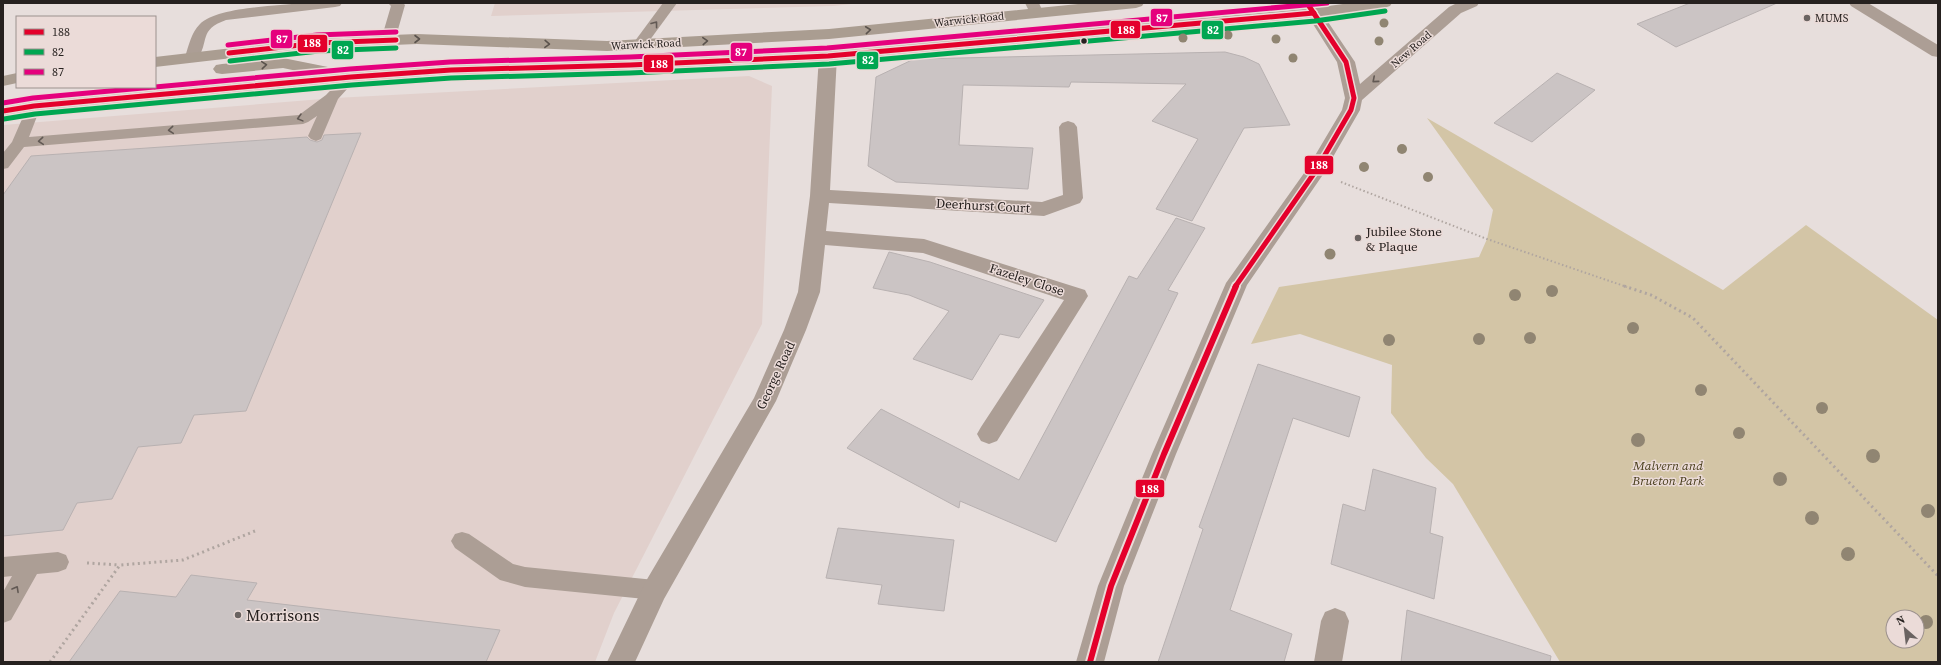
<svg xmlns="http://www.w3.org/2000/svg" width="1941" height="665" font-family="'Source Serif 4',serif">
  <style>
    .built { fill: #e1d0cc }
    .green { fill: #d3c5a6; fill-rule: evenodd }
    .building { fill: #cbc4c4; stroke: #b8b1b1 }
    .lines { fill: none; stroke-linecap: round; stroke-linejoin: round }
    .path-far1 { stroke: #afa5a0; stroke-width: 2; stroke-dasharray: 1.5 2.5; stroke-linecap: butt }
    .path { stroke: #afa5a0; stroke-width: 3; stroke-dasharray: 2 3.5; stroke-linecap: butt }
    .service { fill: #ac9e95; fill-rule: evenodd }
    .minor { fill: #ac9e95; fill-rule: evenodd }
    .tertiary { fill: #ac9e95; fill-rule: evenodd }
    .secondary { fill: #aa9d91; fill-rule: evenodd }
    .bus-1-far1-casing { stroke: #ebdbd8; stroke-width: 8 }
    .bus-1-casing { stroke: #ebdbd8; stroke-width: 10 }
    .bus-2-casing { stroke: #ebdbd8; stroke-width: 8 }
    .bus-3-casing { stroke: #ebdbd8; stroke-width: 8 }
    .bus-1-far1 { stroke: #e4002b; stroke-width: 5 }
    .bus-1 { stroke: #e4002b; stroke-width: 6 }
    .bus-2 { stroke: #00a651; stroke-width: 5 }
    .bus-3 { stroke: #e5007d; stroke-width: 5 }
    .tree { fill: #908572 }
    .oneway { stroke: #625954 }
    .oneway2 { stroke: #5b534d }
    .poi-dot { fill: #6a6361; stroke: #ebdbd8; stroke-width: 1.5 }
    .bus-dot { fill: #26211f; stroke: #ebdbd8; stroke-width: 1.5 }
    .labels { text-anchor: middle; stroke-width: 3; stroke-linejoin: round; paint-order: stroke }
    .far-poi-label { font-size: 11px; fill: #26211f; stroke: #ebdbd8; text-anchor: start }
    .far-street-label { font-size: 11px; fill: #26211f; stroke: #ebdbd8 }
    .street-label { font-size: 13px; fill: #26211f; stroke: #ebdbd8 }
    .poi-label { font-size: 13px; fill: #26211f; stroke: #ebdbd8; text-anchor: start }
    .park-label { font-size: 13px; font-style: italic; fill: #483d1b; stroke: #ebdbd8 }
    .near-poi-label { font-size: 16px; fill: #26211f; stroke: #ebdbd8; text-anchor: start }
    .line-badge { stroke: #ebdbd8; stroke-width: 1.5 }
    .badge-label { font-size: 11px; text-anchor: middle; font-weight: bold; fill: #fff }
  </style>
  <rect width="100%" height="100%" fill="#e7dedc"/>
  <g class="built">
    <path d="M495 3H861L833 6 491 16Z"/>
    <path d="M749 76 772 86 762 324 614 613 595 662H3V125L335 98Z"/>
  </g>
  <path class="green" d="M1427 118 1723 290 1806 225 1938 320V662H1560L1453 484 1426 458 1391 413 1392 365 1300 334 1251 344 1279 287 1479 257 1487 239 1493 210ZM1893 617H1917V641H1893Z"/>
  <g class="building">
    <path d="M1690 3H1777L1676 47 1637 24Z"/>
    <path d="M1225 52 1244 57 1259 64 1290 125 1244 128 1192 221 1156 209 1198 139 1152 121 1186 84 1071 82 1069 87 963 85 959 145 1033 148 1028 189 896 182 868 166 876 77 914 59Z"/>
    <path d="M1557 73 1595 90 1532 142 1494 123Z"/>
    <path d="M361 133 246 411 194 415 181 443 138 447 112 499 77 503 63 530 3 536V195L31 156 307 137 310 140 317 142 322 140 324 135Z"/>
    <path d="M1176 218 1205 228 1168 290 1178 293 1056 542 960 501 959 508 847 448 881 409 1019 480 1129 276 1137 279Z"/>
    <path d="M889 252 930 262 1044 300 1019 338 1000 334 972 380 913 359 949 311 909 295 873 288Z"/>
    <path d="M1258 364 1360 397 1349 437 1293 418 1230 610 1292 634 1284 662H1158L1203 529 1199 527Z"/>
    <path d="M1373 469 1436 488 1430 533 1443 537 1434 599 1331 564 1343 504 1365 511Z"/>
    <path d="M838 528 954 540 944 611 878 604 882 585 826 578Z"/>
    <path d="M191 575 257 583 247 600 500 630 486 662H69L120 591 176 597Z"/>
    <path d="M1407 610 1551 656 1550 662H1401Z"/>
  </g>
  <g class="lines">
    <path class="path-far1" d="M1341 182 1487 239 1627 287"/>
    <g class="path">
      <path d="M1624 286 1651 295 1693 318 1938 576"/>
      <path d="M87 563 120 565"/>
      <path d="M50 662 120 565 183 560 255 531"/>
    </g>
    <g class="service">
      <path d="M301 3H342L340 6 335 7 226 20C198 30 210 41 197 60H187L185 57C189 45 191 33 200 24 216 7 277 6 301 3Z"/>
      <path d="M388 3H403L405 5 395 40 393 43H383L381 40 391 6Z"/>
      <path d="M663 3H677L644 48H634L632 45Z"/>
      <path d="M1025 3H1039L1043 12 1041 15H1031Z"/>
      <path d="M351 73 356 74 358 77 338 99 321 139 316 141 311 139 308 136 317 116 308 122 303 124 24 147 8 168 3 169V153L12 142 29 103H39L41 106 29 137 299 115 326 95 346 74Z"/>
      <path d="M462 532 469 534 513 564 525 567 655 580 663 583 666 590 663 597 655 600 525 587 500 580 455 548 451 541 455 534Z"/>
      <path d="M58 552 66 555 69 562 66 569 58 572 37 574 11 620 3 623V592L12 576 3 577V557Z"/>
    </g>
    <g class="minor">
      <path d="M1849 3H1868L1938 45V57L1932 56 1851 6Z"/>
      <path d="M828 51 834 52 837 56 830 190 1042 202 1063 195 1059 127 1062 123 1068 121 1074 123 1077 127 1083 198 1080 203 1044 216 829 203 826 231 924 239 1085 290 1088 296 997 441 989 444 981 441 977 434 981 427 1064 300 923 253 825 245 820 292 806 330 776 401 664 599 635 662H607L646 581 754 398 784 330 798 292 810 196 819 56 822 52Z"/>
      <path d="M1335 608 1345 612 1349 621 1342 662H1314L1321 621 1325 612Z"/>
    </g>
    <path class="tertiary" d="M1457 3H1479L1477 6 1461 13 1362 100 1360 110 1322 176 1247 285 1176 454 1124 586 1104 662H1076L1098 586 1152 454 1226 283 1307 169 1342 110 1345 98 1337 62 1306 13 1308 10 1314 8 1320 10 1355 62 1360 84 1449 7Z"/>
    <g class="secondary">
      <path d="M1088 3H1144L1142 6 1136 8 829 39 607 51 417 44 318 48 155 67V57L318 38 417 34 607 41 829 29Z"/>
      <path d="M1350 3H1392L1390 6 1384 8 1314 18 828 61 630 70 451 75 351 82 34 112 3 117V105L34 100 316 75 283 68 222 74 216 73 213 69 216 65 222 64 283 58 333 68 335 73 451 65 630 60 828 51 1314 8Z"/>
      <path d="M17 73V83L3 86V76Z"/>
    </g>
    <defs>
      <g id="bus-1-far1">
        <path d="M229 53 318 43 396 40"/>
        <path d="M3 111 34 106 351 77 451 70 630 65 828 56 1314 13"/>
        <path d="M1235 287 1315 172 1351 110 1354 98 1346 62 1307 3"/>
      </g>
      <path id="bus-1" d="M1090 662 1111 586 1164 454 1236 286"/>
      <g id="bus-2">
        <path d="M230 61 319 51 396 48"/>
        <path d="M4 119 35 114 352 85 451 78 630 73 829 64 1315 21 1385 11"/>
      </g>
      <g id="bus-3">
        <path d="M228 45 317 35 396 32"/>
        <path d="M155 87 350 69 450 62 630 57 827 48 1327 3"/>
        <path d="M3 103 33 98 154 87"/>
      </g>
    </defs>
    <use href="#bus-1-far1" class="bus-1-far1-casing"/>
    <use href="#bus-1" class="bus-1-casing"/>
    <use href="#bus-2" class="bus-2-casing"/>
    <use href="#bus-3" class="bus-3-casing"/>
    <use href="#bus-1-far1" class="bus-1-far1"/>
    <use href="#bus-1" class="bus-1"/>
    <use href="#bus-2" class="bus-2"/>
    <use href="#bus-3" class="bus-3"/>
  </g>
  <g class="tree">
    <circle cx="1384" cy="23" r="4.5"/>
    <circle cx="1228" cy="35" r="4.5"/>
    <circle cx="1183" cy="38" r="4.5"/>
    <circle cx="1276" cy="39" r="4.5"/>
    <circle cx="1379" cy="41" r="4.5"/>
    <circle cx="1293" cy="58" r="4.5"/>
    <circle cx="1402" cy="149" r="5"/>
    <circle cx="1364" cy="167" r="5"/>
    <circle cx="1428" cy="177" r="5"/>
    <circle cx="1330" cy="254" r="5.5"/>
    <circle cx="1552" cy="291" r="6"/>
    <circle cx="1515" cy="295" r="6"/>
    <circle cx="1633" cy="328" r="6"/>
    <circle cx="1530" cy="338" r="6"/>
    <circle cx="1479" cy="339" r="6"/>
    <circle cx="1389" cy="340" r="6"/>
    <circle cx="1701" cy="390" r="6"/>
    <circle cx="1822" cy="408" r="6"/>
    <circle cx="1739" cy="433" r="6"/>
    <circle cx="1638" cy="440" r="7"/>
    <circle cx="1873" cy="456" r="7"/>
    <circle cx="1780" cy="479" r="7"/>
    <circle cx="1928" cy="511" r="7"/>
    <circle cx="1812" cy="518" r="7"/>
    <circle cx="1848" cy="554" r="7"/>
    <circle cx="1926" cy="622" r="7"/>
  </g>
  <defs><path id="oneway-chevron" d="M-2-3.5L2.5 0L-2 3.5" fill="none" stroke-width="1.6" stroke-linecap="round" stroke-linejoin="round"/></defs>
  <g class="oneway">
    <use href="#oneway-chevron" transform="translate(655 24) rotate(-53)"/>
    <use href="#oneway-chevron" transform="translate(1375 80) rotate(139)"/>
    <use href="#oneway-chevron" transform="translate(300 118) rotate(165)"/>
    <use href="#oneway-chevron" transform="translate(171 130) rotate(175)"/>
    <use href="#oneway-chevron" transform="translate(41 141) rotate(175)"/>
    <use href="#oneway-chevron" transform="translate(16 589) rotate(-61)"/>
  </g>
  <g class="oneway2">
    <use href="#oneway-chevron" transform="translate(868 30) rotate(-6)"/>
    <use href="#oneway-chevron" transform="translate(417 39)"/>
    <use href="#oneway-chevron" transform="translate(705 41) rotate(-3)"/>
    <use href="#oneway-chevron" transform="translate(547 44) rotate(2)"/>
    <use href="#oneway-chevron" transform="translate(264 65) rotate(-5)"/>
  </g>
  <g class="poi-dot">
    <circle cx="1807" cy="18" r="4"/>
    <circle cx="1358" cy="238" r="4"/>
    <circle cx="238" cy="615" r="4"/>
  </g>
  <circle class="bus-dot" cx="1084" cy="41" r="3.5"/>
  <g class="labels">
    <g class="far-poi-label">
      <text x="1815" y="22">MUMS</text>
    </g>
    <g class="far-street-label">
      <text transform="translate(969 19) rotate(-6)" y="4">Warwick Road</text>
      <text transform="translate(646 44) rotate(-3)" y="4">Warwick Road</text>
      <text transform="translate(1411 49) rotate(-41)" y="4">New Road</text>
    </g>
    <g class="street-label">
      <text transform="translate(983 205) rotate(3)" y="5">Deerhurst Court</text>
      <text transform="translate(1027 279) rotate(18)" y="5">Fazeley Close</text>
      <text transform="translate(775 375) rotate(-65)" y="5">George Road</text>
    </g>
    <g class="poi-label">
      <text x="1366" y="236">Jubilee Stone<tspan x="1366" dy="15">&amp; Plaque</tspan></text>
    </g>
    <g class="park-label">
      <text x="1668" y="470">Malvern and<tspan x="1668" dy="15">Brueton Park</tspan></text>
    </g>
    <g class="near-poi-label">
      <text x="246" y="621">Morrisons</text>
    </g>
  </g>
  <g class="line-badge">
    <rect x="1150" y="8" width="23" height="19" rx="4" fill="#e5007d"/>
    <rect x="1110" y="20" width="31" height="19" rx="4" fill="#e4002b"/>
    <rect x="1201" y="20" width="23" height="20" rx="4" fill="#00a651"/>
    <rect x="270" y="29" width="23" height="20" rx="4" fill="#e5007d"/>
    <rect x="297" y="34" width="31" height="19" rx="4" fill="#e4002b"/>
    <rect x="331" y="40" width="23" height="20" rx="4" fill="#00a651"/>
    <rect x="730" y="42" width="23" height="20" rx="4" fill="#e5007d"/>
    <rect x="856" y="51" width="23" height="19" rx="4" fill="#00a651"/>
    <rect x="643" y="54" width="31" height="19" rx="4" fill="#e4002b"/>
    <rect x="1304" y="155" width="30" height="20" rx="4" fill="#e4002b"/>
    <rect x="1135" y="479" width="30" height="19" rx="4" fill="#e4002b"/>
  </g>
  <g class="badge-label">
    <text x="1162" y="22">87</text>
    <text x="1126" y="34">188</text>
    <text x="1213" y="34">82</text>
    <text x="282" y="43">87</text>
    <text x="312" y="47">188</text>
    <text x="343" y="54">82</text>
    <text x="741" y="56">87</text>
    <text x="868" y="64">82</text>
    <text x="659" y="68">188</text>
    <text x="1319" y="169">188</text>
    <text x="1150" y="493">188</text>
  </g>
  <rect width="1941" height="665" fill="none" stroke="#26211f" stroke-width="8"/>
  <rect x="16" y="16" width="140" height="72" fill="#ebdbd8" stroke="#9c918e"/>
  <rect x="24" y="29" width="20" height="6" fill="#e4002b" stroke="#9c918e"/>
  <text x="52" y="36" font-size="12" fill="#26211f">188</text>
  <rect x="24" y="49" width="20" height="6" fill="#00a651" stroke="#9c918e"/>
  <text x="52" y="56" font-size="12" fill="#26211f">82</text>
  <rect x="24" y="69" width="20" height="6" fill="#e5007d" stroke="#9c918e"/>
  <text x="52" y="76" font-size="12" fill="#26211f">87</text>
  <g transform="translate(1905 629) rotate(332)"><circle r="19" fill="#ebdbd8" stroke="#9c918e"/>
  <path d="M0-3L7 15L0 10L-7 15Z" fill="#6a6361"/>
  <text y="-6" font-size="11" font-weight="bold" text-anchor="middle" fill="#26211f">N</text>
  </g>
</svg>
